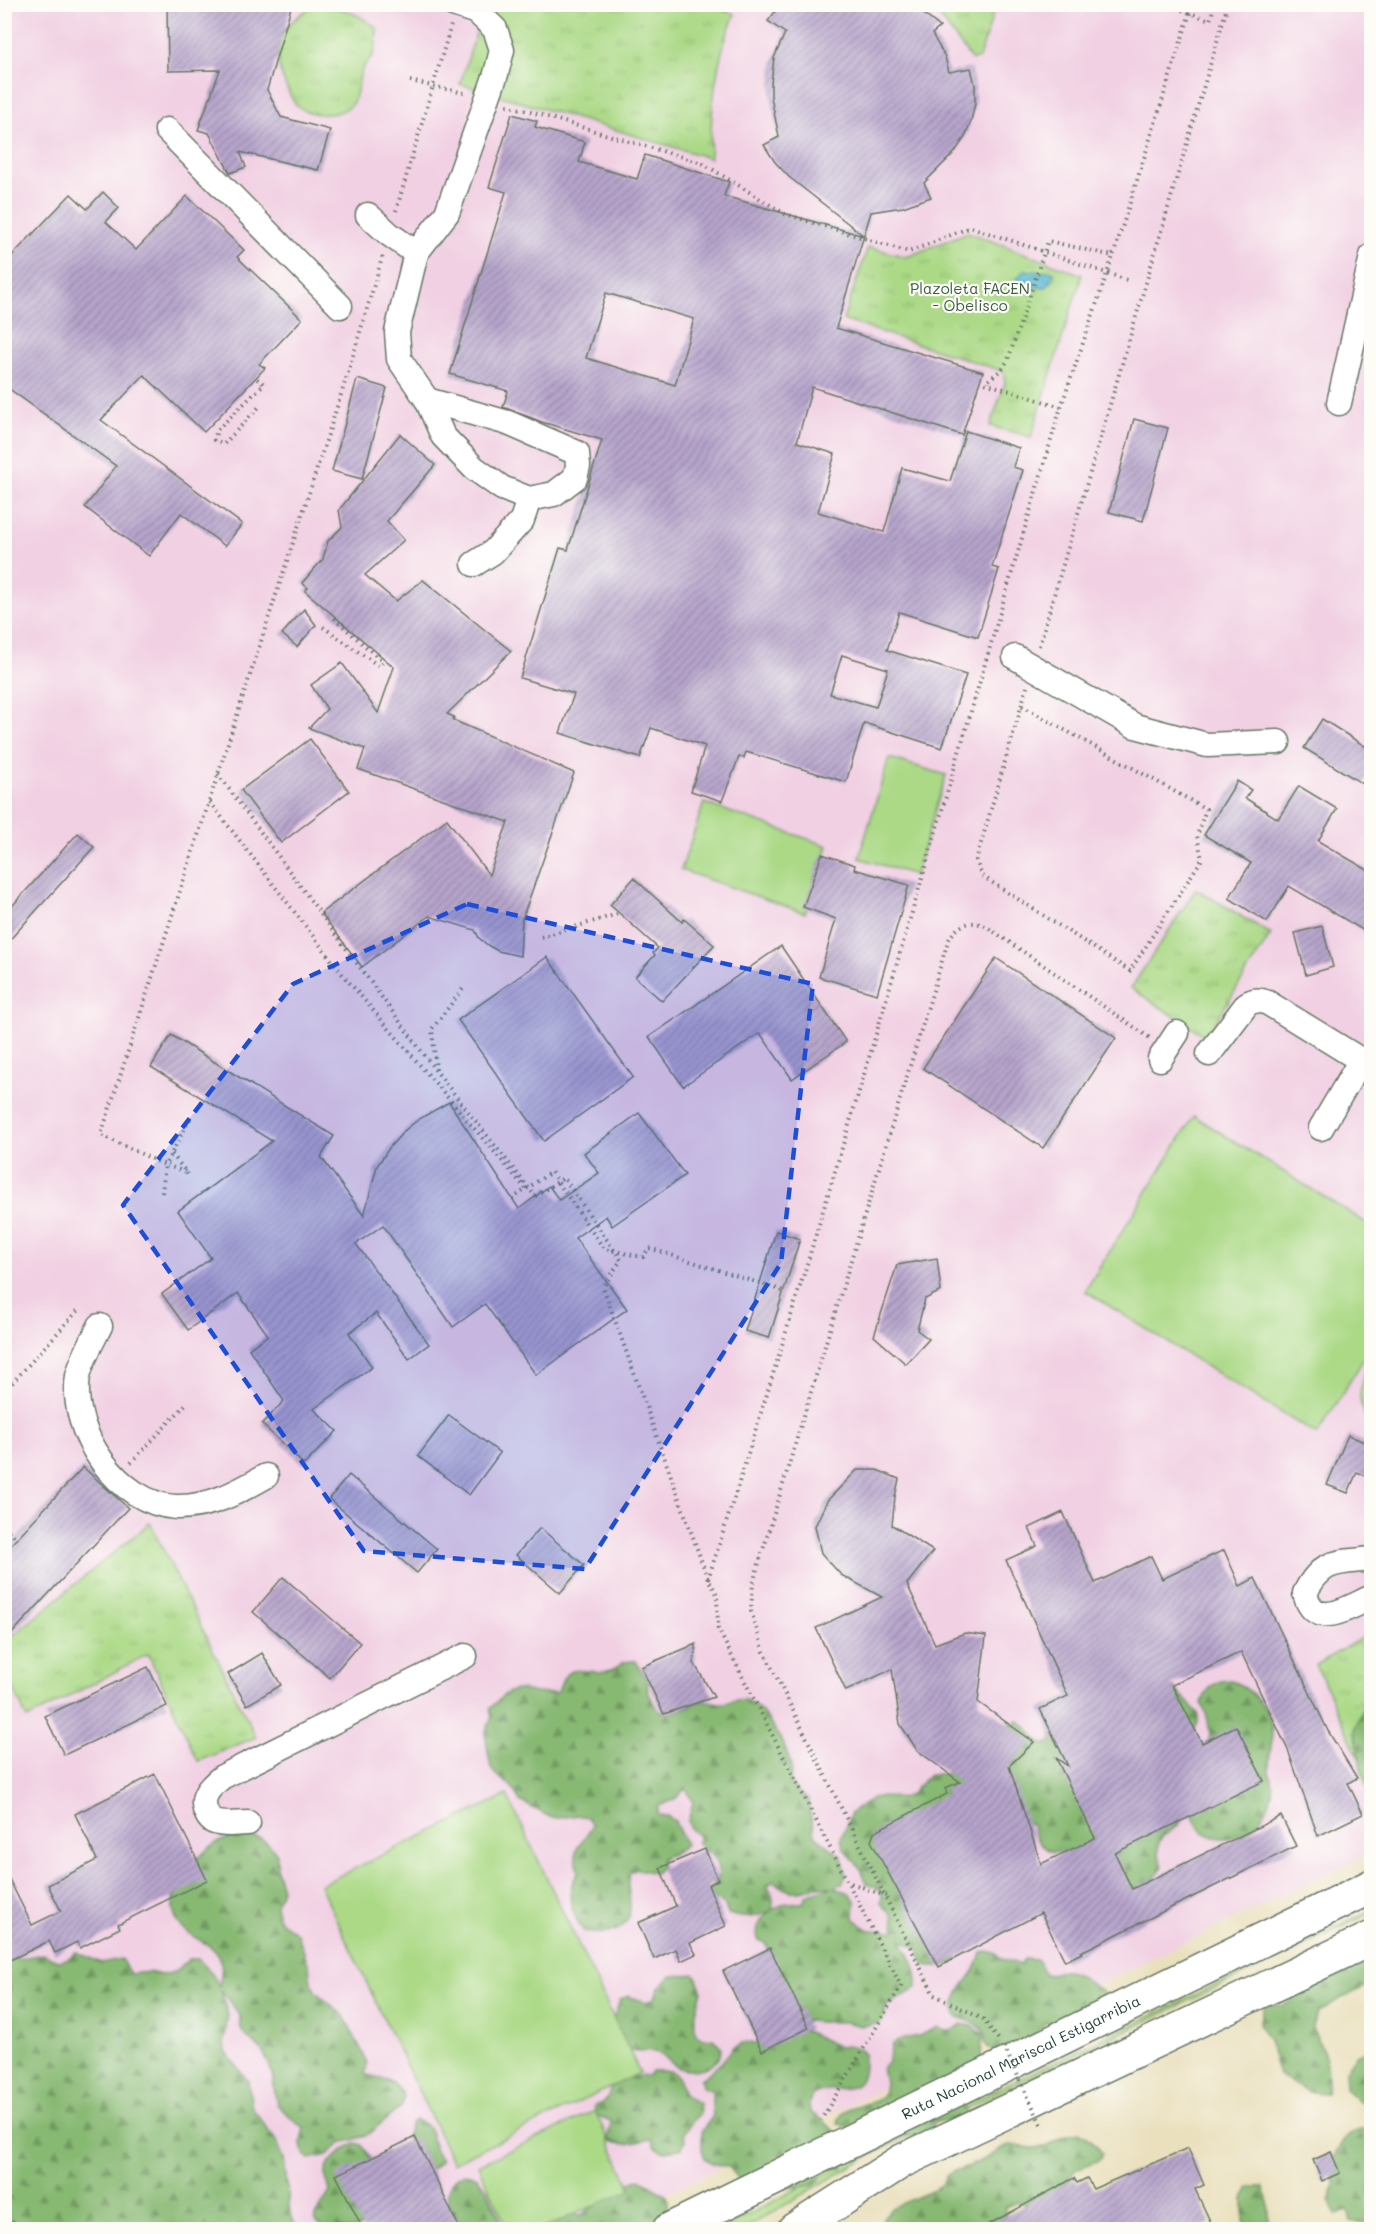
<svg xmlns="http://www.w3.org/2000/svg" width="1376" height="2234" font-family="Mali,sans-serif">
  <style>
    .built { fill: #f1d0e3 }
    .grass { fill: url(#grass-tufts); stroke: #658b5d; stroke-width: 1.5 }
    .forest { fill: url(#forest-firs); stroke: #547b54; stroke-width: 1.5 }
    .pitch { fill: #abd986; stroke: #658b5d; stroke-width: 1.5 }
    .water { fill: url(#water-waves); stroke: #3b7b85; stroke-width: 1.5 }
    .building { fill: url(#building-hatch); fill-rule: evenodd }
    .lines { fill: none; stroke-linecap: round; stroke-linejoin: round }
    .minor-casing { stroke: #667664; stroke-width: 27 }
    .highway-casing { stroke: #667664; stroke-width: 36 }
    .path { stroke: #667664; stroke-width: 4; stroke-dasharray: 1.5 4.5; stroke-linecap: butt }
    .minor { stroke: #fff; stroke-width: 24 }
    .highway { stroke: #fff; stroke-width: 33 }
    .path-bridge { stroke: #667664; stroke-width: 4; stroke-dasharray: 1.5 4.5; stroke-linecap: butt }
    .marked { fill: #1d4ed8; fill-opacity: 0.2; stroke: #1d4ed8; stroke-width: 4.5; stroke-dasharray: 12 8; stroke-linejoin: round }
    .labels { text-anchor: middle; stroke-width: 4.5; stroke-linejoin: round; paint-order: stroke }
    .park-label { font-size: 15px; fill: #3b5c44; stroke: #fdfcf7 }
    .street-label { font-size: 15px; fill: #1f3d34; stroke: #fdfcf7 }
  </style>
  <defs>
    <pattern id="grass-tufts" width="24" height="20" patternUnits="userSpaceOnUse" patternTransform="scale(1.5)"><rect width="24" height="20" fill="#abd986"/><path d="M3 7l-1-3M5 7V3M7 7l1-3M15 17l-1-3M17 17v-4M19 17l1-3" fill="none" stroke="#93bb74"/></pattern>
    <pattern id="forest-firs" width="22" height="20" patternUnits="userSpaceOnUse" patternTransform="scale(1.5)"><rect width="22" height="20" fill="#88b973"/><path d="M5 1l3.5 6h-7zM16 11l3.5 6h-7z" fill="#6f985f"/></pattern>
    <pattern id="water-waves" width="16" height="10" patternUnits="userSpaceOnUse" patternTransform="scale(1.5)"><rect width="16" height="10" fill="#57b9d6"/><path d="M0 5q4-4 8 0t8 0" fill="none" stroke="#4798ae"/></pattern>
    <pattern id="building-hatch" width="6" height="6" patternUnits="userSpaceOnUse" patternTransform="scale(1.5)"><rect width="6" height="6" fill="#b7a4cc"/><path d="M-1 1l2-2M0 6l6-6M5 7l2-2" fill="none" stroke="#9487a6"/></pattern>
  </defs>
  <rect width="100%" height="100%" fill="#fdfcf7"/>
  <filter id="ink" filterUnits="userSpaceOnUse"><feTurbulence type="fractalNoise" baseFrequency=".0167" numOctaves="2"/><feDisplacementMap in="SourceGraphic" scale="12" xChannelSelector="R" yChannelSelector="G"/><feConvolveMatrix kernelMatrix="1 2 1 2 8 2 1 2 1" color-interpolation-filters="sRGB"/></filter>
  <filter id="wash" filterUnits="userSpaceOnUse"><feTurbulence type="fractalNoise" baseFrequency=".008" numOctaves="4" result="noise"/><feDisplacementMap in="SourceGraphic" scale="24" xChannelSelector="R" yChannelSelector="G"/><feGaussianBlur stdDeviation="1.35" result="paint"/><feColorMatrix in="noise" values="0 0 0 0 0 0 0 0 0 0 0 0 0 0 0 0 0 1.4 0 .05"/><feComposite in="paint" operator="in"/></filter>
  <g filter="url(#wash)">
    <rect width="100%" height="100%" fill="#eae0be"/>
    <path class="built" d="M5 5H1371V1852L593 2229H32L5 2195Z"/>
    <g class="grass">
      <path d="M703 4 735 14C715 58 711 109 710 158L460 84 485 5Z"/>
      <path d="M315 5C341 5 356 13 377 28 376 36 377 49 373 55 370 61 364 64 362 70 357 81 359 96 351 105 340 117 312 117 299 107 292 102 289 92 285 84 269 46 280 25 315 5Z"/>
      <path d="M931 5H996L979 58 972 60Z"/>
      <path d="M968 232 1082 275 1031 437 990 426 1005 383 1003 371 843 320 868 247 907 257Z"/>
      <path d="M1196 889 1271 934 1206 1037 1131 988Z"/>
      <path d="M1371 1355V1426C1353 1405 1360 1378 1371 1355Z"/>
      <path d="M150 1523 256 1737 198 1761 148 1654 27 1719 5 1670V1642Z"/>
      <path d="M1371 1632V1784L1316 1665Z"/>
      <path d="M1371 1910V1913L874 2153 744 2229 720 2230 872 2149Z"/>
    </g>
    <g class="forest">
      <path d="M633 1661H636L642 1673 648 1680C646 1690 650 1694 653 1702 665 1728 687 1702 705 1701 711 1700 716 1704 723 1703 730 1702 737 1698 745 1700 764 1705 788 1748 791 1767 792 1771 790 1776 790 1780 792 1788 802 1796 809 1800 807 1814 814 1822 815 1835L842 1857 846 1875 842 1883 835 1888 849 1893 855 1900 854 1918 868 1930 895 1931 893 1916 881 1903 882 1895 877 1887 867 1884 860 1868 843 1847 841 1838 851 1813 873 1798 882 1796 901 1798 910 1795 929 1775 949 1773 963 1769 953 1950 958 1959C948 1967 937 1967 924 1965L918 1948 901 1940C909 1954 919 1970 917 1988L886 2006 885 2015 880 2023 862 2026 845 2022H819L800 2020 768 1952 766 1944 758 1939C754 1923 768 1910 784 1904 790 1902 797 1903 803 1903L806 1895 832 1887C809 1883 795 1902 774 1881L767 1886C773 1895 775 1901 771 1911 756 1918 743 1919 728 1914L725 1906 719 1900 709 1901V1892L719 1877C715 1852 716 1858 698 1844V1835L691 1829 688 1821 693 1803 686 1788 674 1800 658 1806V1815L667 1816 675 1821C677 1830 683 1835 685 1844L678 1851 662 1858 661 1867 655 1873 637 1869 629 1873C626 1884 630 1895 630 1906 630 1933 604 1937 584 1931 571 1915 564 1890 578 1874 578 1866 574 1857 577 1849 580 1841 588 1836 592 1825L586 1817 578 1815 560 1818 550 1817 520 1801 511 1786 497 1776 491 1769 485 1734 492 1717 490 1709C520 1674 522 1699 557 1693 560 1688 562 1680 565 1676 577 1661 604 1683 623 1662Z"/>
      <path d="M1226 1680C1243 1682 1266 1703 1270 1720 1275 1737 1268 1755 1269 1772 1280 1791 1264 1820 1247 1831 1227 1844 1195 1839 1193 1812 1193 1805 1195 1797 1196 1789 1197 1778 1197 1763 1200 1753 1202 1747 1207 1742 1210 1737L1208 1720 1202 1703C1206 1691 1212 1682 1226 1680Z"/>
      <path d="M1371 1686H1372L1371 1801 1361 1769 1355 1729Z"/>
      <path d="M1165 1687 1174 1688 1198 1713V1722L1184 1754V1818C1167 1842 1151 1827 1162 1867 1154 1881 1143 1886 1128 1890L1076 1849C1061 1853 1051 1856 1040 1843 1035 1836 1032 1833 1032 1825L1017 1815 992 1730 1018 1721C1028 1727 1034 1737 1044 1745L1052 1741V1733Z"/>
      <path d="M239 1836C257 1837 267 1838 277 1854V1872L282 1889 276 1905 277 1915 281 1922 297 1933 309 1966 311 1984 316 1992 344 2016 365 2057 367 2065 365 2074C384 2080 394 2077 404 2098L402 2106 366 2136 341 2143 327 2155 310 2159C297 2149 301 2141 304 2127L296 2123 277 2104C272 2084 275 2068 261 2050 250 2036 238 2037 240 2015L221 1991 228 2015 224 2042 225 2051 248 2081 252 2108 276 2141 284 2158 290 2213 297 2229 5 2230V1954L17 1959 43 1954 60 1961 69 1958 76 1952 101 1963 121 1959 130 1974 149 1972 161 1975 175 1972 189 1959H198L211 1972 219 1986C220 1979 223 1969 221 1963 218 1947 203 1943 191 1935 162 1915 172 1886 192 1864 208 1847 216 1840 239 1836Z"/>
      <path d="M987 1951 996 1954 1003 1959 1021 1965 1024 1959 1037 1960 1044 1973 1048 1975C1075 1963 1080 1980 1102 1990L1105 1994V1999L1062 2027 1046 2022 1032 2037 1005 2055C999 2051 991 2050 988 2047 983 2044 986 2038 984 2033 982 2024 964 2020 956 2016 949 1998 966 1984 974 1971 978 1965 978 1958 982 1952Z"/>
      <path d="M1371 1958V1989L1365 1987 1349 1994 1319 2011 1312 2028C1324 2049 1332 2068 1326 2093L1309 2092 1279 2075 1269 2041 1259 2024 1264 2006 1273 2004 1282 2006 1290 2002 1299 1976 1317 1978 1345 1974Z"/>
      <path d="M695 1974 702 1991C698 2006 692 2018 696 2034L705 2039H714L721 2047C720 2050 721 2053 720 2056 715 2068 693 2072 682 2069 672 2066 666 2055 655 2052 644 2048 633 2053 622 2050L616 2035 614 2017 620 2000 628 1996 646 2002 655 1998 658 1989 670 1976Z"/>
      <path d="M962 2024 972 2026 983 2034 981 2056 987 2063 962 2104 966 2113 955 2121C934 2122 934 2115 923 2136 912 2139 910 2137 900 2132L885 2140V2144L875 2153 870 2154 866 2152 846 2127 838 2123C843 2100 869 2109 883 2096L885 2082 882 2068 888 2061 892 2044 899 2040 919 2036 938 2027C949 2035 952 2030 962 2024Z"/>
      <path d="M799 2030C813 2032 813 2036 824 2040 830 2043 833 2043 839 2047 850 2045 856 2046 864 2054 866 2104 842 2080 812 2095L809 2103 810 2112C832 2125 847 2140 843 2168L834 2167 818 2169 820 2179 814 2185 788 2188H746L729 2167 712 2163 705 2158 702 2150V2131L713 2116C711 2107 713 2099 712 2090L703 2088 700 2080 722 2062 733 2048 743 2043H763Z"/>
      <path d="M1371 2049V2104L1358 2101 1346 2088 1345 2070 1356 2055Z"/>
      <path d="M652 2071H671L678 2077 684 2094 699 2104 700 2113 684 2132 685 2141 681 2149 663 2151 655 2147 651 2139C636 2142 622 2148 608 2139L611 2121 596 2115 594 2106C606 2102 609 2098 611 2086 622 2079 634 2076 647 2076Z"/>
      <path d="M415 2120C432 2125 431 2134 434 2147 435 2152 439 2156 441 2160L433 2168H428L406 2137 411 2123Z"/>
      <path d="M1371 2130V2229H1364V2223L1351 2221 1348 2211 1336 2214 1329 2201C1337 2183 1333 2182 1333 2164 1333 2152 1346 2135 1357 2131 1361 2129 1367 2130 1371 2130Z"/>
      <path d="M1079 2132C1089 2137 1097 2144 1102 2154L1099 2160 1075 2170 1063 2187 1029 2205 1017 2202 1005 2207 1004 2227 1002 2229H958L954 2224 948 2223 933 2229 880 2230 883 2218 891 2208 934 2190 943 2183 946 2176 952 2172 979 2162 1010 2145 1032 2148 1046 2147 1065 2136Z"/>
      <path d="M355 2143 360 2144 371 2159V2220L357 2229H325L316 2221 315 2216 330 2192C329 2185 325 2180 326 2173 328 2159 344 2149 355 2143Z"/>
      <path d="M463 2174 476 2176 487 2190 503 2225 507 2229H468C463 2224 456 2218 452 2211 443 2197 448 2179 463 2174Z"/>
      <path d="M640 2179 667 2195 669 2210 668 2229 539 2230 565 2213 580 2216 623 2186Z"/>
      <path d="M1250 2187H1263L1268 2199 1270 2229H1244V2199Z"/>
    </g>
    <g class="pitch">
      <path d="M889 758 946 775 915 875 859 858Z"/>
      <path d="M704 803 828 846 805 913 681 870Z"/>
      <path d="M1194 1116 1371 1226V1347L1317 1435 1085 1291Z"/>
      <path d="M507 1795 640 2073 453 2163 320 1885Z"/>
      <path d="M595 2111 631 2189 542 2229H508L478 2165Z"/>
    </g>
    <path class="water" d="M1024 270 1041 272 1049 270 1054 272 1052 281 1046 287 1022 289 1015 281Z"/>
    <g id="blocks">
      <g class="building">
        <path d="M167 4H292L267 90 281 117 330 130 318 170 240 152 246 167 230 173 209 133 198 130 220 70 168 71Z"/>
        <path d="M781 4H911L940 27 932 34 945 57 949 72 971 68 975 85V103L971 121 965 137 955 152 924 183 931 197 903 207 871 212 836 328 983 372 962 435 812 387 797 442 835 454 818 512 884 532 902 468 950 481 966 431 1019 448 1013 467 1023 470 992 567 999 569 978 637 899 612 887 650 966 675 942 748 864 723 846 782 746 752 744 758 739 757 722 801 691 791 705 746 651 728 640 758 560 733 574 694 520 678 560 548 568 550 602 440 542 422 503 407 508 391 450 374 506 192 489 187 512 114 537 121 535 127 585 142 579 162 637 179 645 155 729 182 724 196 864 236 789 177 775 162 764 145 779 137 771 97V83L774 58 785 33 768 21ZM606 293 694 319 675 385 586 358ZM842 655 888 669 876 707 830 694Z"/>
        <path d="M103 192 119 208 106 222 136 250 187 196 244 250 237 257 302 319 259 364 265 368 204 432 144 375 101 420 242 524 225 546 181 513 149 556 85 507 116 466 4 385V264L71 194 87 209Z"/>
        <path d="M357 379 387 388 362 479 332 471Z"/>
        <path d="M1134 419 1168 428 1143 521 1109 512Z"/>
        <path d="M400 434 435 465 387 521 404 540 365 575 396 601 423 580 511 651 447 714 454 717 453 720 574 773 522 919 520 956 498 951 489 946 479 938 475 930 429 916 362 967 321 913 447 819 489 875 508 822 358 769 365 749 309 728 327 709 311 685 342 663 378 713 394 667 305 591 308 588 302 583 323 559 328 541 342 527 339 510Z"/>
        <path d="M304 609 316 625 297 647 282 634Z"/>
        <path d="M1322 719 1371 750V771L1363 784 1304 748Z"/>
        <path d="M310 739 349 791 281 843 241 790Z"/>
        <path d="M1237 781 1251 790 1245 798 1278 819 1299 786 1337 809 1318 841 1371 872V935L1289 886 1267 922 1229 898 1251 863 1204 835Z"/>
        <path d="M78 833 94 847 4 946V915Z"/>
        <path d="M822 854 855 865 854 869 909 885 877 994 819 977 836 919 803 907Z"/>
        <path d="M634 878 682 922 684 919 714 945 662 1001 635 977 655 955 653 953 658 948 610 905Z"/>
        <path d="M1322 926 1333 967 1306 975 1295 933Z"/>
        <path d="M781 946 846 1042 792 1079 760 1033 683 1086 649 1037Z"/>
        <path d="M547 957 633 1077 544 1141 458 1020Z"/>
        <path d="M996 958 1116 1038 1043 1148 923 1068Z"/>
        <path d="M171 1035 334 1136 321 1157 364 1216 377 1166 389 1148 404 1131 419 1119 449 1102 519 1209 549 1186 559 1200 599 1173 584 1153 639 1113 685 1175 612 1226 606 1216 575 1238 627 1309 536 1375 485 1304 453 1327 383 1225 356 1244 429 1344 409 1359 376 1313 349 1333 372 1367 314 1409 337 1431 304 1465 262 1424 284 1401 249 1349 268 1335 238 1293 188 1330 162 1294 211 1258 178 1211 272 1141 151 1067Z"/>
        <path d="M776 1231 800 1239 769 1338 745 1331Z"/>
        <path d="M937 1258 941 1291 925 1299 917 1330 929 1339 906 1364 874 1336 897 1265Z"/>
        <path d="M449 1415 500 1453 469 1495 418 1456Z"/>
        <path d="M1348 1435 1371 1445V1478L1357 1472 1348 1493 1327 1485Z"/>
        <path d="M83 1467 128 1508 4 1642V1552Z"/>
        <path d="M857 1470H877L899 1479 895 1497 892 1525 933 1551 907 1584 935 1644 965 1633 986 1636 978 1702 1034 1742 1009 1766 1041 1864 1095 1838 1056 1758 1068 1766 1040 1709 1068 1696 1006 1560 1037 1546 1029 1528 1063 1512 1095 1583 1151 1556 1162 1579 1224 1550 1240 1586 1255 1578 1328 1731 1357 1778 1348 1783 1363 1814 1318 1836 1288 1750 1241 1652 1172 1685 1202 1743 1236 1726 1264 1781 1115 1853 1132 1889 1281 1816 1296 1846 1081 1952 1082 1953 1065 1961 1041 1913 939 1967 871 1841 874 1832 947 1794 945 1788 960 1782 917 1750 900 1724 892 1669 846 1691 816 1628 882 1597 841 1575 821 1553 815 1526 827 1501Z"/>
        <path d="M349 1475 437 1549 417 1573 329 1499Z"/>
        <path d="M540 1528 584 1565 560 1593 516 1555Z"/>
        <path d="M283 1577 360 1643 330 1678 253 1612Z"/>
        <path d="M696 1644 694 1663 714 1697 664 1714 641 1667Z"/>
        <path d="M262 1653 281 1685 247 1705 228 1674Z"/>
        <path d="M148 1667 167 1706 64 1755 45 1716Z"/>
        <path d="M155 1774 207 1880 118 1924 120 1928 80 1948 77 1942 55 1953 49 1941 4 1963V1869L32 1925 61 1911 48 1885 97 1860 75 1814Z"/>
        <path d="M705 1849 718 1880 708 1885 726 1926 690 1943 696 1954 681 1961 676 1949 654 1959 638 1923 676 1906 660 1868Z"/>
        <path d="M770 1948 809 2028 762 2051 723 1971Z"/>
        <path d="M415 2137 460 2229H363L336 2175Z"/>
        <path d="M1188 2148 1204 2185 1195 2189 1211 2223 1197 2229H980L1074 2178 1077 2183 1087 2178 1093 2189Z"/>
        <path d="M1331 2152 1340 2173 1322 2181 1313 2160Z"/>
      </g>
    </g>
  </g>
  <g filter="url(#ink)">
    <use href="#blocks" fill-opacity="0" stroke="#667664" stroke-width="1.5"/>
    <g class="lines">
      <defs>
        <g id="minor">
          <path d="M167 130 340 306"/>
          <path d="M368 215 389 234 416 253 397 332 399 359 427 400 443 436 474 468 502 488 529 499 554 494 575 478 578 466 577 453 508 423 427 400"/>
          <path d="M416 253 447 213 496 74 502 50 495 29 477 12 453 4"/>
          <path d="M1339 403 1372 256"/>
          <path d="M474 564 493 552 522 520 529 499"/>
          <path d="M1015 657 1135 726 1207 745 1278 742"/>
          <path d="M1209 1054 1247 1004C1255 999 1260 1000 1268 1003L1372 1067"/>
          <path d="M1160 1059 1177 1033"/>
          <path d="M1321 1128 1361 1060"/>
          <path d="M100 1326C92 1342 82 1359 78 1376 69 1431 118 1504 176 1507 209 1508 238 1492 266 1476"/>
          <path d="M1372 1559C1337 1563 1322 1559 1305 1593 1314 1632 1349 1607 1372 1597"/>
          <path d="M248 1823C238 1823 225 1826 215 1822 210 1821 208 1817 206 1812 199 1796 211 1786 222 1777L465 1656"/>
        </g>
        <g id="highway">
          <path id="s1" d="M669 2230 1372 1886"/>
          <path d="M794 2230 902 2161 1372 1938"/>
        </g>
      </defs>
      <use href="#minor" class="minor-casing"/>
      <use href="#highway" class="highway-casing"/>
      <g class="path">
        <path d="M1165 4 1190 13"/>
        <path d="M410 81 468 94"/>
        <path d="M507 105 702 163 785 214 909 252 971 227 1127 280"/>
        <path d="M396 211 451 25"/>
        <path d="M257 379 264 384 217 430 214 440 224 444 259 407"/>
        <path d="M1061 407 1113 256"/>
        <path d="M323 627 379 666 383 662 333 617"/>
        <path d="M1039 646 1228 4"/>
        <path d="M1022 706 1206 809 1197 836 1202 859 1130 971 982 876 976 860 1027 687"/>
        <path d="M218 774 436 1071 535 1196 564 1178 621 1260 603 1287 708 1579 717 1594 718 1629 901 1986 821 2120"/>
        <path d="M210 802 343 975 526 1189"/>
        <path d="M541 937 618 914"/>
        <path d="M436 1070 432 1029 465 986"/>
        <path d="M190 1119 165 1165 101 1135 347 376 383 255"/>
        <path d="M172 1154 186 1172 189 1178"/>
        <path d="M162 1193 165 1165 186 1172"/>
        <path d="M512 1199 551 1172 604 1249 643 1257 649 1248 784 1291"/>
        <path d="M4 1392 80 1308"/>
        <path d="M131 1463 186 1404"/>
        <path d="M4 1527 15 1537"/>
        <path d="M708 1579C834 1191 944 798 1061 407L985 383 1002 369 1008 360 1048 241 1113 256 1190 13 1210 20 1215 4"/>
        <path d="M851 1883 886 1896"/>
        <path d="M998 2039 983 2019 934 1995 764 1652 751 1611 753 1583 948 941C957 925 970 918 987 927L1150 1038"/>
        <path d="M4 2212 19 2230"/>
        <path d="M629 2230 644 2222"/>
      </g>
      <use href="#minor" class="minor"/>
      <use href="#highway" class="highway"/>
      <path class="path-bridge" d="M1004 2047 1042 2126"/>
    </g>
  </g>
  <path class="marked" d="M467 904 813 984 781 1263 585 1569 364 1551 123 1205 293 984Z"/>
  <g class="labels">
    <g class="park-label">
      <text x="970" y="294">Plazoleta FACEN<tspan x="970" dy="17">- Obelisco</tspan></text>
    </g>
    <g class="street-label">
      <text dy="5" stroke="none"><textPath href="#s1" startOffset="392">Ruta Nacional Mariscal Estigarribia</textPath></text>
    </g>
  </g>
  <rect width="1376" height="2234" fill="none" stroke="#fdfcf7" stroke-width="24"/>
</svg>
